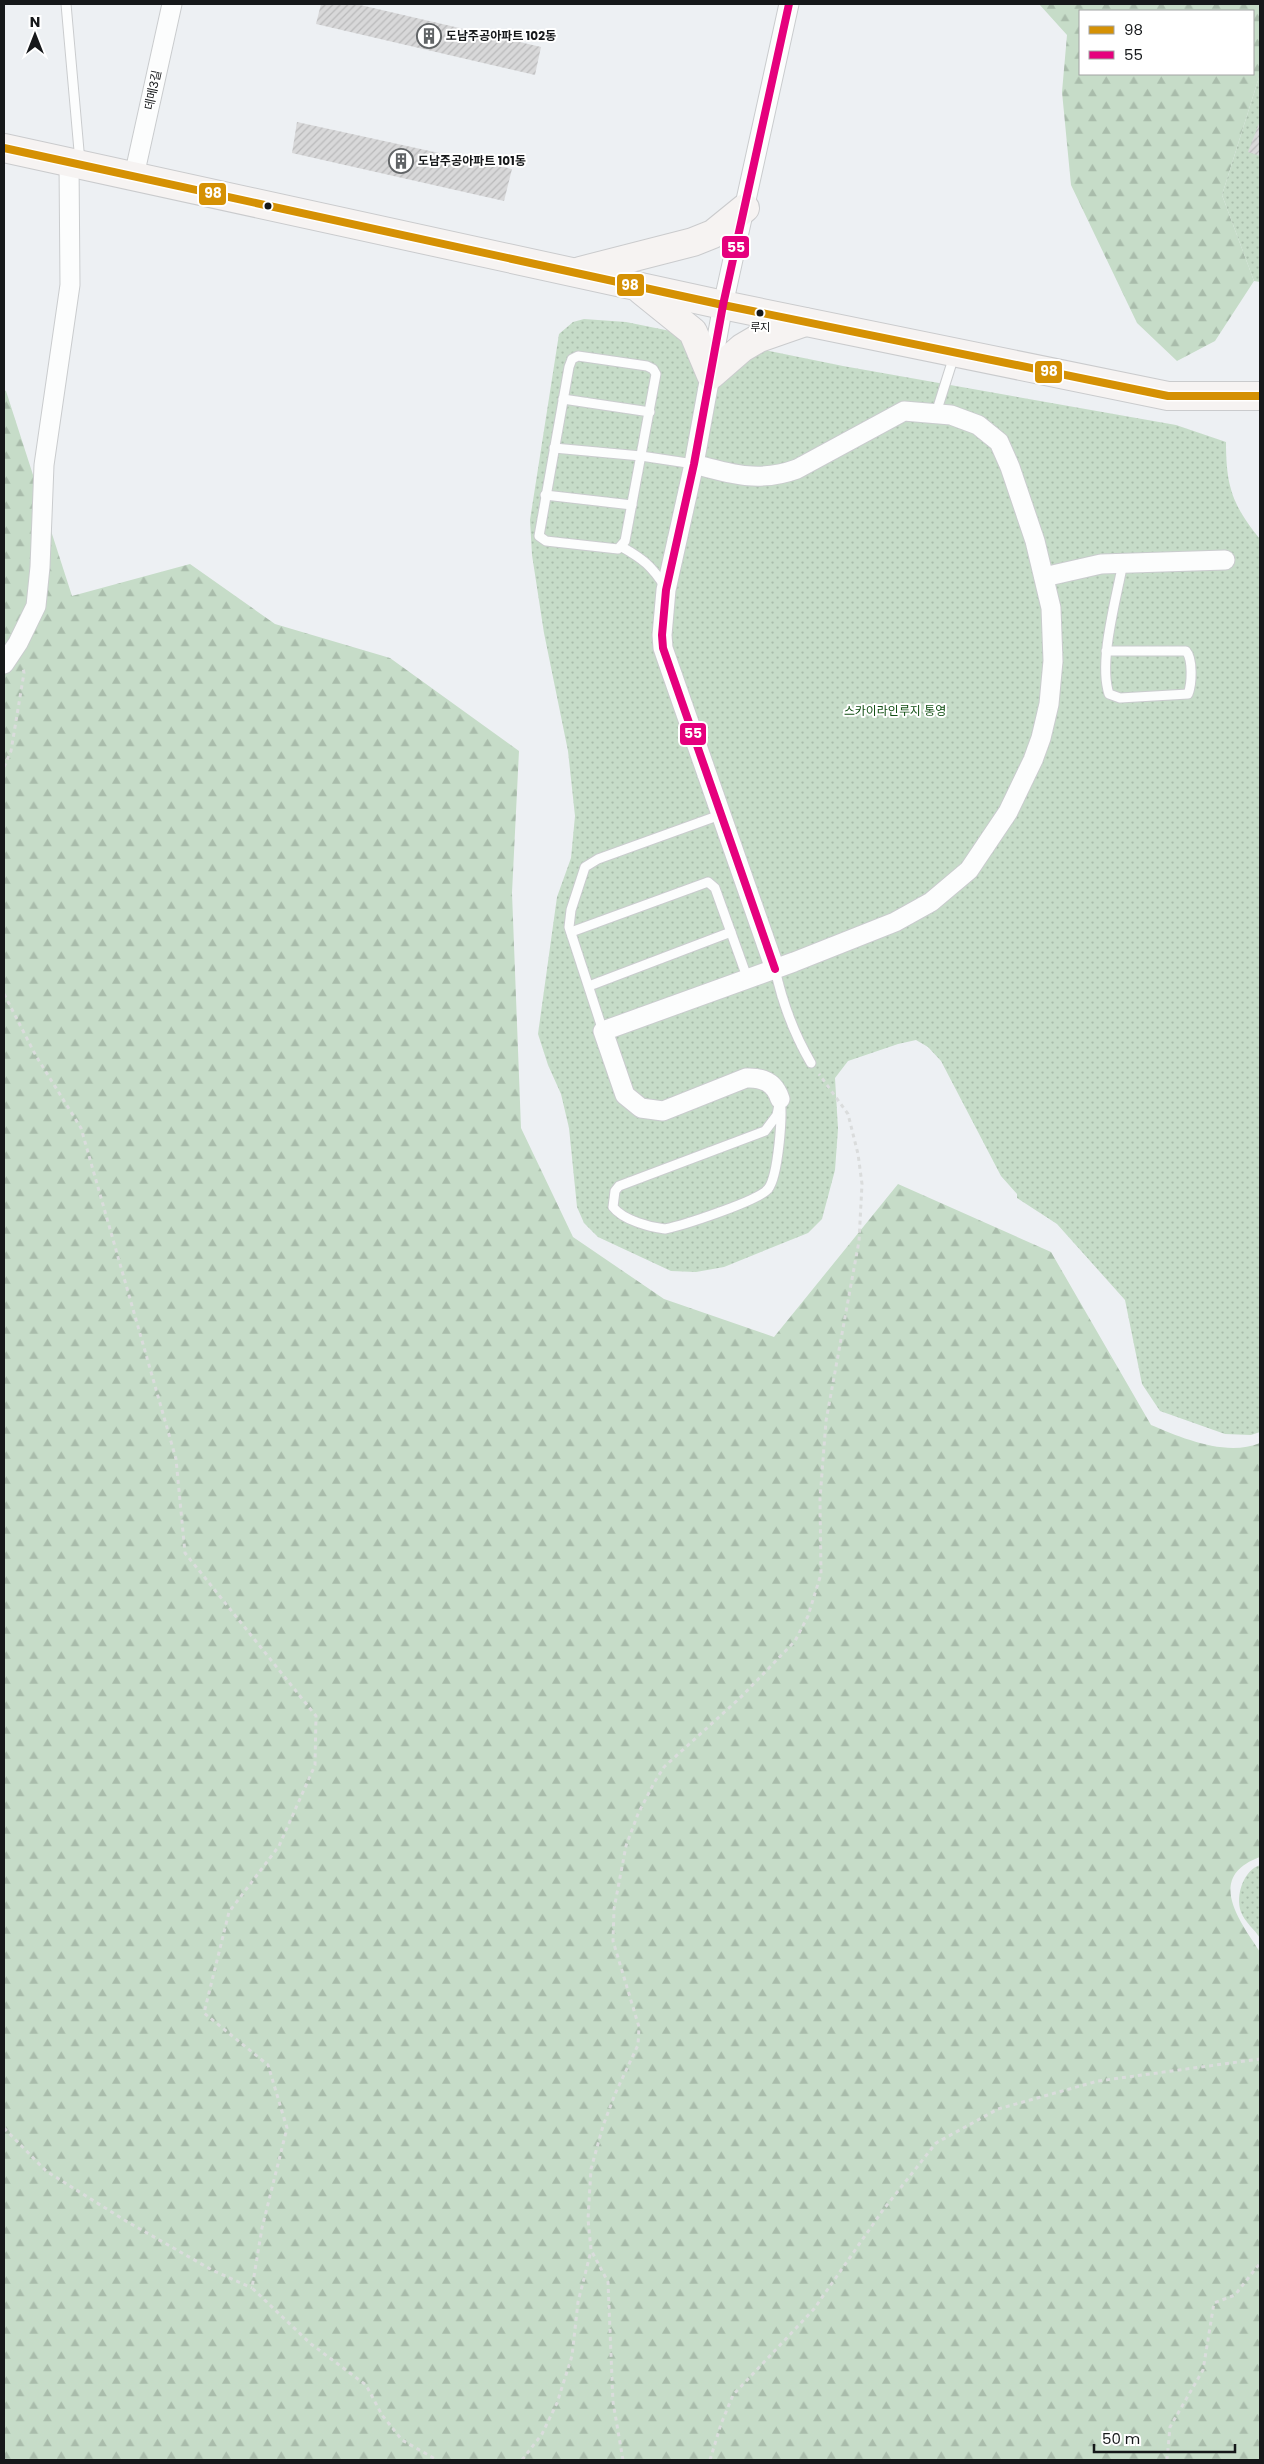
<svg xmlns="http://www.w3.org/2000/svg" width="1264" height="2464" font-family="Poppins,'Noto Sans KR',sans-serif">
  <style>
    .forest { fill: url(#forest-firs); fill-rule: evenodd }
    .park { fill: url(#park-dots) }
    .building { fill: url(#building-hatch) }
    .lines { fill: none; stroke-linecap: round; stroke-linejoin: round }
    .service-casing { stroke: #caccce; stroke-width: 11 }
    .minor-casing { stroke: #caccce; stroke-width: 21 }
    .primary-casing { stroke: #cacbcd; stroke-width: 30 }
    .path { stroke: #dadcdc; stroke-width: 3; stroke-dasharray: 4 4; stroke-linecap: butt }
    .service { stroke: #fcfdfd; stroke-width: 9 }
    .minor { stroke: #fcfdfd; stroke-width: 19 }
    .primary { stroke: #f6f3f2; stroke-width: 28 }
    .bus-1-casing { stroke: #fff; stroke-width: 11 }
    .bus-2-casing { stroke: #fff; stroke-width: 11 }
    .bus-1 { stroke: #d59104; stroke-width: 8 }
    .bus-2 { stroke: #e5007d; stroke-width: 8 }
    .bus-dot { fill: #16181a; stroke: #fff; stroke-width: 2 }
    .labels { text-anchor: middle; stroke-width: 4; stroke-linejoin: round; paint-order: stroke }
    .bus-label { font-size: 11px; fill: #16181a; stroke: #fff }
    .poi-label { font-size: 12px; font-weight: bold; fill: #16181a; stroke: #fff; text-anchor: start }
    .street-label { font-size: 12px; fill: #16181a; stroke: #fff }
    .park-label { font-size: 12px; fill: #104e12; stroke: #fff }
    .line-badge { stroke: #fff; stroke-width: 2 }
    .badge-label { font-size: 14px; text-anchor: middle; font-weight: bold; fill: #fff }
  </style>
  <defs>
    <pattern id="forest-firs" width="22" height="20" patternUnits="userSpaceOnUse" patternTransform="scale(1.25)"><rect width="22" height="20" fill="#c6dcc8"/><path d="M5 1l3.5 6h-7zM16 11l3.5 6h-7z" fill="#a9bcab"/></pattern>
    <pattern id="park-dots" width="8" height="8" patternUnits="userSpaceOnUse" patternTransform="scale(1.25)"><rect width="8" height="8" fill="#c6dcc8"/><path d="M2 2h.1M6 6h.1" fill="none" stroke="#a9bcab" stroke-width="1.8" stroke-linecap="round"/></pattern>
    <pattern id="building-hatch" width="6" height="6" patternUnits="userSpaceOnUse" patternTransform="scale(1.25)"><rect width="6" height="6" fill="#d8d8d9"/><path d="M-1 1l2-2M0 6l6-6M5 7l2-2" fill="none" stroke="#b9b9ba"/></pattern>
  </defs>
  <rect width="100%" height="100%" fill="#edf0f3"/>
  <g class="forest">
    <path d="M1039 4H1260V74L1222 195 1254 281 1215 341 1177 361 1137 323 1071 185 1062 92 1067 35ZM1080 11H1253V74H1080Z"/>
    <path d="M4 390 6 391 72 596 190 564 275 624 390 658 519 751 512 893 521 1128 573 1237 664 1299 774 1337 898 1184 1051 1252 1151 1425C1182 1438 1226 1457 1260 1443V1857C1205 1877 1240 1921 1260 1952V2460H4Z"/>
  </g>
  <g class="park">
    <path d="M1260 74V282L1254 281 1222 195Z"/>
    <path d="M584 319 626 322 843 366 1176 425 1226 442C1226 485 1232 505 1260 539V1432L1251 1435 1225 1434 1160 1411 1142 1384 1125 1300 1057 1224 1017 1198V1194L1001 1176 941 1061 928 1047 916 1040 898 1044 848 1061 835 1078 838 1129 835 1170 822 1219 808 1233 724 1267 696 1272 671 1271 598 1237 584 1223 577 1207 569 1128 561 1094 548 1065 538 1034 557 897 571 858 575 816 568 751 544 633 532 555 530 520 559 334 573 322Z"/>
    <path d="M1260 1865V1938C1255 1930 1244 1921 1241 1912 1235 1895 1244 1870 1260 1865Z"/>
  </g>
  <g class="building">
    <path d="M321 4H356L541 47 535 75 316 24Z"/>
    <path d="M1260 121V156L1248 152Z"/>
    <path d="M297 122 512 169 504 201 292 153Z"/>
  </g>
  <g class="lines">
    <defs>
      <g id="service">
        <path d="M66 4 80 162"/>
        <path d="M578 356 647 366 653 369 656 374 625 541 618 549 546 541 539 536 569 367 572 359Z"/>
        <path d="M563 399 650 412"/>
        <path d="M936 413 954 356"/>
        <path d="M554 448 641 456 694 464"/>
        <path d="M545 495 632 505"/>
        <path d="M622 547C643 559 652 566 665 587"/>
        <path d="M1106 651H1186C1193 659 1192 684 1188 694L1120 698 1109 694C1098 661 1117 597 1123 562"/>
        <path d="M571 932 708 882 715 888 747 977"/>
        <path d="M775 969C782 1001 794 1034 811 1063"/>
        <path d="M589 986 731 932"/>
        <path d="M603 1031 569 927 571 910 585 867 598 859 720 815"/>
        <path d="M780 1099C783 1115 778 1177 768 1189 758 1201 684 1225 665 1229 649 1227 623 1220 613 1207L615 1191 619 1186 765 1131 777 1115Z"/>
      </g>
      <g id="minor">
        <path d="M134 176 172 4"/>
        <path d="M694 464C731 474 759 483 797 469L904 411 951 415 978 425 999 442 1010 467 1035 541 1051 608 1053 661 1049 704 1041 738 1033 760 1008 812 969 870 931 902 895 922 794 962 603 1031 625 1095 641 1108 663 1111 746 1078C763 1077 775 1083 780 1099"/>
        <path d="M1044 577 1101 564 1225 560"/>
        <path d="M4 664 18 643 36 606 40 567 44 465 70 285 69 162"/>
        <path d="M775 969 671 671 663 648 662 635 666 590 694 464 723 305 789 4"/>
      </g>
      <g id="primary">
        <path d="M4 148 723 305 1168 396H1260"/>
        <path d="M580 271 693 242 713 234 745 208"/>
        <path d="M641 290 693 332 711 375 742 348 759 338 805 322"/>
      </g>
    </defs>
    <use href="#service" class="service-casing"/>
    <use href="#minor" class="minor-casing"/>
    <use href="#primary" class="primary-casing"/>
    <g class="path">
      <path d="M4 767 11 751 24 673 23 668"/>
      <path d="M4 994 36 1056 81 1128 176 1459 185 1553 316 1716 315 1765 279 1846 229 1912 204 2013 268 2065 287 2128 262 2228 252 2288 311 2344 366 2385 382 2415 402 2440 437 2460"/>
      <path d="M4 2128 46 2171 126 2221 212 2270 252 2288"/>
      <path d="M522 2460 542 2434 557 2403 572 2356 578 2302 591 2251"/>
      <path d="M623 2460 613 2402 608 2282 591 2250 588 2219 591 2169 603 2126 615 2094 638 2045 639 2027 613 1941 614 1909 626 1846 638 1814 654 1783 664 1767 741 1697 795 1641 808 1616 821 1574 820 1499 826 1421 859 1241 862 1184 858 1154 848 1114 819 1074"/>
      <path d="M710 2460 721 2424 733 2395 814 2309 883 2210 936 2143 998 2109 1098 2081 1260 2059"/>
      <path d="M1167 2460 1170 2427 1203 2370 1214 2303 1235 2295 1260 2263"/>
    </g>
    <use href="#service" class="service"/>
    <use href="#minor" class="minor"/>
    <use href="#primary" class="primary"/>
    <defs>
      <path id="bus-1" d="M4 148 723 305 1168 396H1260"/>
      <path id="bus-2" d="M775 969 671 671 663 648 662 635 666 590 694 464 723 305 789 4"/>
    </defs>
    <use href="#bus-1" class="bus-1-casing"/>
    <use href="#bus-2" class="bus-2-casing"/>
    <use href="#bus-1" class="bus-1"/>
    <use href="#bus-2" class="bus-2"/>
  </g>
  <defs>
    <symbol id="building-ring" viewBox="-11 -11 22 22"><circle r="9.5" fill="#fff" stroke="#616466" stroke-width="1.5"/><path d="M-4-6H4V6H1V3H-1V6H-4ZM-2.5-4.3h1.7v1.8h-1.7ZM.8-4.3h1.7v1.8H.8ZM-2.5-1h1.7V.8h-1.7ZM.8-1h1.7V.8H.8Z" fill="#616466"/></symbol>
  </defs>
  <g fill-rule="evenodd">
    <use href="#building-ring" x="415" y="22" width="28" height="28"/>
    <use href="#building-ring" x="387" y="147" width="28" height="28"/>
  </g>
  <g class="bus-dot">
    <circle cx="268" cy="206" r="4.5"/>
    <circle cx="760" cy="313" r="4.5"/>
  </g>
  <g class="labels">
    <g class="bus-label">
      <text x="760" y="331">루지</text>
    </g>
    <g class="poi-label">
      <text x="446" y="40">도남주공아파트 102동</text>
      <text x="418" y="165">도남주공아파트 101동</text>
    </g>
    <g class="street-label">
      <text transform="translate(153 90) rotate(-78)" y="4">데메3길</text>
    </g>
    <g class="park-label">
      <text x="895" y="715">스카이라인루지 통영</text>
    </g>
  </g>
  <g class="line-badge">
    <rect x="198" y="182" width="29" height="24" rx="5" fill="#d59104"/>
    <rect x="721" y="235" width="29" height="24" rx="5" fill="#e5007d"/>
    <rect x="616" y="273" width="29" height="24" rx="5" fill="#d59104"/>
    <rect x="1034" y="360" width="29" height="24" rx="5" fill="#d59104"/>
    <rect x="679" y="722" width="28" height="24" rx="5" fill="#e5007d"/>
  </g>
  <g class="badge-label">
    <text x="213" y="198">98</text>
    <text x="736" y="252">55</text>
    <text x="630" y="290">98</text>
    <text x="1049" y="376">98</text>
    <text x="693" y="738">55</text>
  </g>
  <rect width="1264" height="2464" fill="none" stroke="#16181a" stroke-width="10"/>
  <rect x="1079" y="10" width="175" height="65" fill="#ffffff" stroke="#a2a3a3"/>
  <rect x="1089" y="26" width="25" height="8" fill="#d59104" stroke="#a2a3a3"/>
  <text x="1124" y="35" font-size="15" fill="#16181a">98</text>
  <rect x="1089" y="51" width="25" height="8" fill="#e5007d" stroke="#a2a3a3"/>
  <text x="1124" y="60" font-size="15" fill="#16181a">55</text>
  <g transform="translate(35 35)" stroke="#ffffff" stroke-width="4" paint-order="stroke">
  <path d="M0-4L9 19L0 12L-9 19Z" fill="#16181a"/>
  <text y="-8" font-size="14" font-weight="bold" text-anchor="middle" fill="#16181a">N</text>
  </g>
  <path d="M1094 2444v8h141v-8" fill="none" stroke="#16181a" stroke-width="2.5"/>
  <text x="1102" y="2444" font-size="15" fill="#16181a" stroke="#ffffff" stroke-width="4" paint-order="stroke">50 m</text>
</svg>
